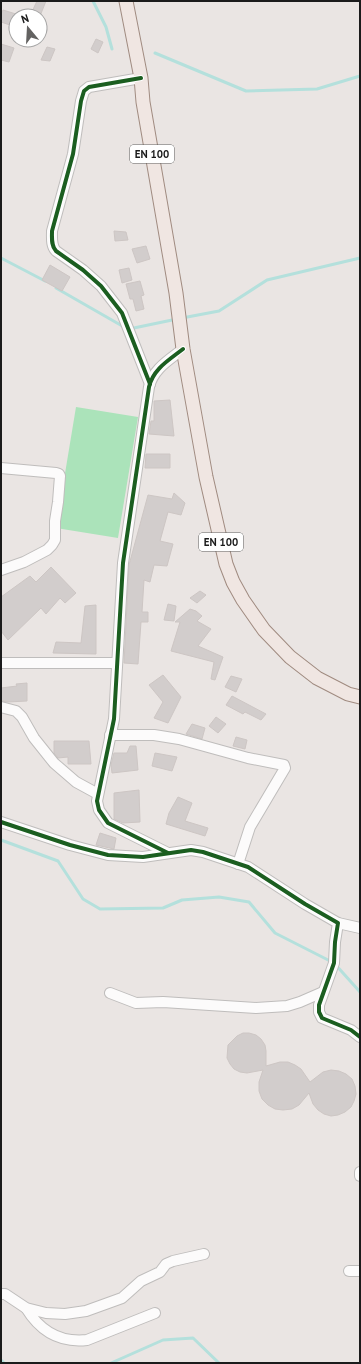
<svg xmlns="http://www.w3.org/2000/svg" width="361" height="1364" font-family="'PT Sans',sans-serif">
  <style>
    .pitch { fill: #abe3ba }
    .lines { fill: none; stroke-linecap: round; stroke-linejoin: round }
    .stream { stroke: #b4e0dc; stroke-width: 3 }
    .building { fill: #d2cdcc; stroke: #cdc6c4 }
    .minor-casing { stroke: #bfbdbc; stroke-width: 12 }
    .major-casing { stroke: #a08b80; stroke-width: 15 }
    .minor { stroke: #fcfbfb; stroke-width: 10 }
    .major { stroke: #f0e6e2; stroke-width: 13 }
    .cycleway-casing { stroke: #fff; stroke-width: 6 }
    .cycleway { stroke: #1b5e20; stroke-width: 4 }
    .labels { text-anchor: middle; stroke-width: 3; stroke-linejoin: round; paint-order: stroke }
    .shield { fill: #fff; stroke: #5f5f5f; stroke-width: 1 }
    .shield-label { font-size: 11px; font-weight: bold; fill: #1b1b1b }
  </style>
  <rect width="100%" height="100%" fill="#eae5e3"/>
  <path class="pitch" d="M76 407 138 417 118 538 56 528Z"/>
  <g class="lines">
    <g class="stream">
      <path d="M93 1 106 27 112 49"/>
      <path d="M155 53 246 91 317 89 360 76"/>
      <path d="M1 258 45 281"/>
      <path d="M56 288 124 327"/>
      <path d="M182 318 219 311 267 280 360 258"/>
      <path d="M129 329 177 319"/>
      <path d="M1 840 58 861 83 899 100 909 163 908 182 900 219 897 249 902 275 933 334 963 360 992"/>
      <path d="M1 1360 4 1363"/>
      <path d="M111 1363 163 1340 193 1338 219 1363"/>
    </g>
  </g>
  <g class="building">
    <path d="M37 1H46L40 16H30Z"/>
    <path d="M3 10 16 14V27L1 22V14Z"/>
    <path d="M96 39 103 42 98 53 91 49Z"/>
    <path d="M1 44 14 48 9 62 1 60Z"/>
    <path d="M47 47 55 49 50 61 41 60Z"/>
    <path d="M114 231 126 232 128 240 115 241Z"/>
    <path d="M146 246 150 259 137 263 132 249Z"/>
    <path d="M50 265 70 277 62 291 42 280Z"/>
    <path d="M129 268 132 280 122 283 119 270Z"/>
    <path d="M140 281 144 295 141 296 144 309 136 311 133 299H130L126 284Z"/>
    <path d="M170 400 174 436 149 434 151 421H154V401Z"/>
    <path d="M146 454H170V468H145Z"/>
    <path d="M174 493 185 503 181 515 168 512 160 541 173 544 167 566 154 565 150 582 144 580 142 612H148V622H141L138 664 124 663 129 565 148 495 172 499Z"/>
    <path d="M51 567 76 593 65 603 60 598 46 614 41 608 8 640 1 631V597L30 576 36 582Z"/>
    <path d="M200 591 206 595 197 603 190 598Z"/>
    <path d="M168 604 176 606 174 621 164 620Z"/>
    <path d="M96 605V654L53 653 56 642 81 643 85 606Z"/>
    <path d="M190 609 196 611 202 616 197 621 211 629 198 646 223 657 215 680 211 679 214 662 171 651 180 622H175Z"/>
    <path d="M163 675 181 697 168 723 154 718 163 702 149 685Z"/>
    <path d="M231 676 242 679 236 692 225 687Z"/>
    <path d="M27 683V701L8 702 1 701V688L17 686 16 684Z"/>
    <path d="M232 696 266 714 261 720 245 712 243 714 226 705Z"/>
    <path d="M216 717 226 724 218 733 209 726Z"/>
    <path d="M192 724 205 728 202 739 186 734Z"/>
    <path d="M236 737 247 740 245 749 233 746Z"/>
    <path d="M54 741H89L91 764H68V757L58 758 54 753Z"/>
    <path d="M130 746H136L138 770 112 773 111 765 114 753H127Z"/>
    <path d="M155 753 177 757 172 771 152 766Z"/>
    <path d="M139 790 140 822 123 823 114 819V793Z"/>
    <path d="M178 797 192 803 185 821 208 828 205 836 166 824 169 813Z"/>
    <path d="M100 833 116 838 114 849 96 845Z"/>
    <path d="M243 1033H249L256 1035 261 1039 265 1045 266 1051V1066L280 1062H288L295 1065 301 1069 310 1082 323 1072 331 1070 339 1071 346 1074 352 1079 355 1086 356 1094 354 1101 351 1107 345 1112 338 1115 331 1116 324 1114 318 1110 313 1104 309 1093 299 1105 292 1109 283 1110 275 1109 268 1105 262 1099 259 1091V1082L263 1070 247 1073 240 1072 234 1069 230 1064 227 1058 228 1045 237 1036Z"/>
  </g>
  <g class="lines">
    <defs>
      <g id="minor">
        <path d="M141 78 89 87 84 91 81 101 73 154 52 231C52 238 51 246 56 251L83 270 101 286 122 313 150 384"/>
        <path d="M1 468 56 473 59 474 60 476 58 502 55 521V540L52 545 47 550 24 562 1 570"/>
        <path d="M1 663H117"/>
        <path d="M1 707 16 711 22 717 34 738 54 763 76 782 98 794"/>
        <path d="M110 735H154L179 739 248 758 284 765 285 768 250 827 238 864"/>
        <path d="M1 822 70 845 108 855 143 857 191 850 203 852 248 867 305 904 338 923 335 942 334 963 319 1005V1012L322 1018 351 1030 360 1037"/>
        <path d="M168 853 108 823 99 810 97 801 114 719 123 563 149 387C153 369 169 360 183 349"/>
        <path d="M338 923 360 928"/>
        <path d="M110 993 136 1003 163 1002 256 1008 287 1006 300 1002 323 992"/>
        <path d="M360 1172V1176"/>
        <path d="M349 1271H360"/>
        <path d="M1 1294H5L26 1308 46 1313 65 1314 86 1311 122 1298 141 1281 160 1272 166 1264 173 1261 204 1254"/>
        <path d="M26 1308C40 1331 60 1343 87 1340L155 1313"/>
      </g>
      <path id="major" d="M126 1 141 78 143 102 176 293 183 349 206 477 226 564 233 582 243 600 264 630 290 657 317 678 348 694 360 697"/>
    </defs>
    <use href="#minor" class="minor-casing"/>
    <use href="#major" class="major-casing"/>
    <use href="#minor" class="minor"/>
    <use href="#major" class="major"/>
    <defs>
      <g id="cycleway">
        <path d="M141 78 89 87 84 91 81 101 73 154 52 231C52 238 51 246 56 251L83 270 101 286 122 313 150 384"/>
        <path d="M1 822 70 845 108 855 143 857 191 850 203 852 248 867 305 904 338 923 335 942 334 963 319 1005V1012L322 1018 351 1030 360 1037"/>
        <path d="M168 853 108 823 99 810 97 801 114 719 123 563 149 387C153 369 169 360 183 349"/>
      </g>
    </defs>
    <use href="#cycleway" class="cycleway-casing"/>
    <use href="#cycleway" class="cycleway"/>
  </g>
  <g class="labels">
    <g class="shield">
      <rect x="130" y="145" width="44" height="18" rx="3"/>
      <rect x="199" y="533" width="44" height="18" rx="3"/>
    </g>
    <g class="shield-label">
      <text x="152" y="158">EN 100</text>
      <text x="221" y="546">EN 100</text>
    </g>
  </g>
  <rect width="361" height="1364" fill="none" stroke="#1b1b1b" stroke-width="4"/>
  <g transform="translate(28 28) rotate(342)"><circle r="19" fill="#ffffff" stroke="#a4a4a4"/>
  <path d="M0-3L7 15L0 10L-7 15Z" fill="#636261"/>
  <text y="-6" font-size="11" font-weight="bold" text-anchor="middle" fill="#1b1b1b">N</text>
  </g>
</svg>
